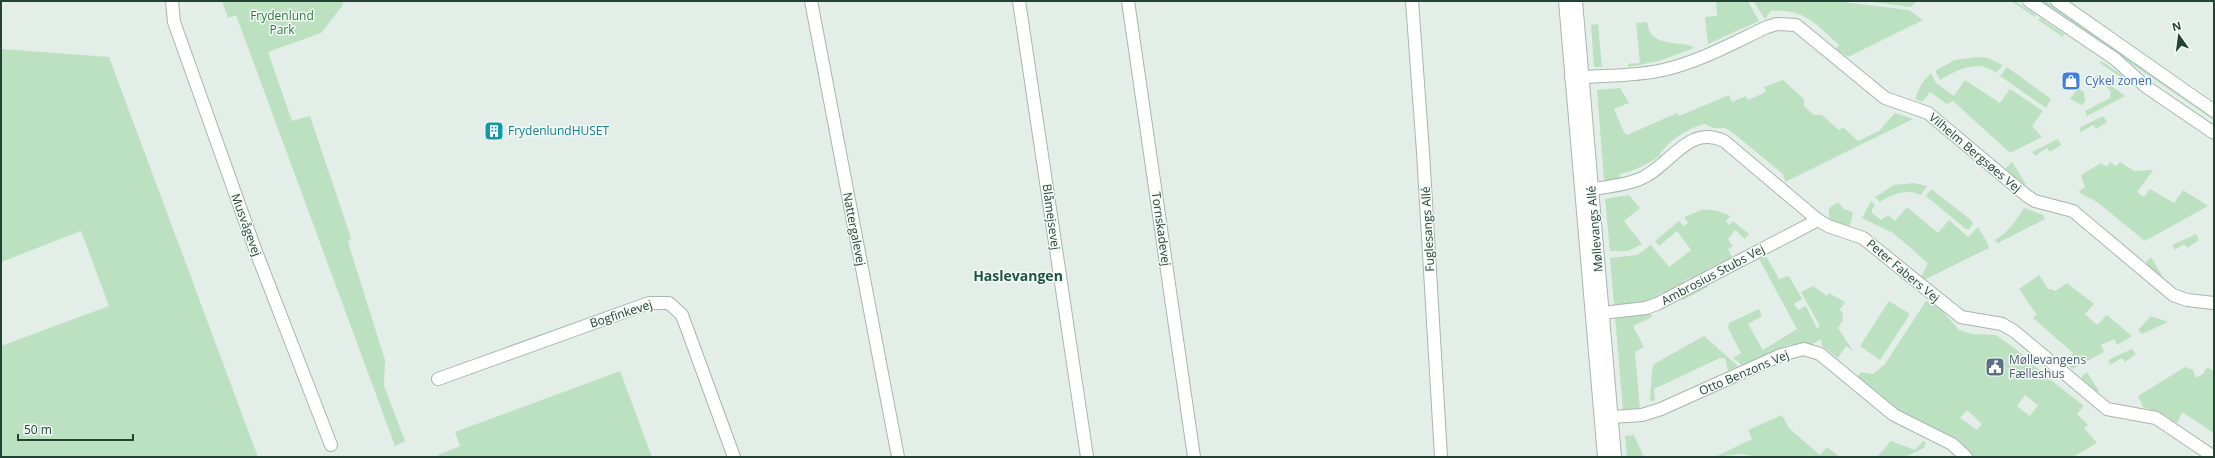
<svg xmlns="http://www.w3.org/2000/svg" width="2215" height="458" font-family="'Open Sans',sans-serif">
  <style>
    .green { fill: #bce1c1; fill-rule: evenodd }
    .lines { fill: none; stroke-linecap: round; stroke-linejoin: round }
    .street-casing { stroke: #a6b7af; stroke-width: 14 }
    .secondary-casing { stroke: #a2bbaf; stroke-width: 14 }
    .street { stroke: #fff; stroke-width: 12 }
    .secondary { stroke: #fff; stroke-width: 12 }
    .labels { text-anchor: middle; stroke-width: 3; stroke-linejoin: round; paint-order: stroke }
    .park-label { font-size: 12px; fill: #297b3e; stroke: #f5faf7 }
    .shop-label { font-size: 12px; fill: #366cbe; stroke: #f5faf7; text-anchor: start }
    .culture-label { font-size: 12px; fill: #0d838f; stroke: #f5faf7; text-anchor: start }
    .street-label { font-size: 12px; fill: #224235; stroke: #f5faf7 }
    .service-label { font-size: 12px; fill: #4e5e75; stroke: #f5faf7; text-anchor: start }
    .quarter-label { font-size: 14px; font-weight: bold; fill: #1c5540; stroke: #f5faf7 }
  </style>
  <rect width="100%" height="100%" fill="#e4eee8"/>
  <g class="green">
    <path d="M222 1H343V5L321 33 268 52 292 121 310 116 351 238 348 242 385 360 384 386 405 441 395 446 236 15 228 18Z"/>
    <path d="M1716 1H1748L1759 21 1708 44 1705 17 1717 16Z"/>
    <path d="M1753 1H1835L1909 10 1923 20 1848 57 1836 49 1839 45C1816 24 1804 8 1771 11L1765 19Z"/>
    <path d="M1865 1H1917L1911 7Z"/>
    <path d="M2011 1H2015L2036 15 2035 17Z"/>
    <path d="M2039 1H2046L2214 115V120Z"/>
    <path d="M2040 18 2064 34 2063 37 2038 20Z"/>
    <path d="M1647 22C1650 47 1674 41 1692 46L1694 48 1659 61 1628 67V64L1640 63 1636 23Z"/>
    <path d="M1598 24 1602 67H1594L1591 25Z"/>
    <path d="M1 49 109 57 258 457H1V346L109 306 81 231 1 262Z"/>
    <path d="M1978 57 1988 58 2003 65 1996 73C1978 59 1957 70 1940 80L1935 71 1955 60Z"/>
    <path d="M2101 61 2139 86 2132 85 2100 63Z"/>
    <path d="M2007 67 2051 99 2046 108 2000 76Z"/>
    <path d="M1931 73 1936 83 1954 96 1965 80 2000 103 2010 89 2043 111 2032 126 2042 137 2010 153 1953 101 1947 104 1930 92 1922 102 1915 99 1922 83Z"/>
    <path d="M2097 75 2125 96 2087 116 2085 111 2110 98 2111 91 2097 80 2094 84 2092 82Z"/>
    <path d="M1783 80 1804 99V106L1814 115H1822L1839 130 1843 127 1858 141 1879 131 1895 113 1913 119 1785 182 1783 174 1733 133 1725 128H1713L1705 124C1690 127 1673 138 1663 150 1660 152 1661 155 1658 157 1647 165 1633 171 1620 174L1618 179 1604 180 1597 90 1620 88 1629 103 1614 109 1624 132 1627 135 1677 113 1679 116 1729 95 1732 102 1746 96 1748 100 1766 92 1764 87Z"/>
    <path d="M2078 88 2084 92 2085 102 2082 105 2070 99Z"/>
    <path d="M2103 116 2107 122 2096 129 2093 125 2081 132 2079 128Z"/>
    <path d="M2058 139 2061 145 2050 152 2047 148 2035 156 2032 152Z"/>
    <path d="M2012 162 2026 184 2025 186 2005 169Z"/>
    <path d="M2110 162 2116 166 2120 162 2134 171 2153 170 2137 192 2144 197 2150 189 2174 203 2183 190 2208 206 2145 241 2097 202 2078 192 2085 187 2081 175 2101 163 2107 167Z"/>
    <path d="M1914 183 1927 186 1921 195C1908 188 1891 194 1880 202L1875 197 1894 185Z"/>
    <path d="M1931 189 1971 220 1973 224 1969 229H1966L1926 196Z"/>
    <path d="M1629 195 1640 208 1624 221 1642 244 1628 251H1610L1605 199Z"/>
    <path d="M1871 201 1875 205 1872 209V213L1881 220 1888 215 1895 221 1907 207 1938 233 1949 220 1968 237 1978 227 1986 240 1989 248 1924 280 1921 277 1928 263 1893 233 1862 218Z"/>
    <path d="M1838 202 1844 209 1853 212 1850 226 1832 221 1829 218V208Z"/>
    <path d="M2024 208 2043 215 2045 219 1998 243 1996 242 1995 240C2008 233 2016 220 2024 208Z"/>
    <path d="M1701 210C1712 209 1720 211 1730 216L1726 221 1729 225 1733 221 1749 234 1745 239 1735 230 1728 239 1733 246 1728 249 1732 257 1749 248 1750 251 1707 269 1709 272 1694 280 1690 278 1684 281 1685 284 1668 294 1663 292 1657 295 1658 298 1638 304 1617 306 1614 305 1610 258 1637 255 1651 245 1669 267 1691 250 1677 231 1659 246 1655 241 1679 221 1684 226 1688 223 1684 217Z"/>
    <path d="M2196 234 2199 240 2187 248 2184 244 2175 250 2172 245Z"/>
    <path d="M1766 256 1779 279 1789 276 1802 299 1794 304 1798 310 1806 306 1817 329 1820 326 1801 292 1813 286 1827 296 1829 293 1845 302 1839 311H1842L1843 320 1838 328 1853 351 1846 346 1838 358 1822 346 1821 339 1812 344 1788 345 1742 365 1733 358 1741 353 1728 328 1729 323 1759 309 1762 316 1748 324 1763 350 1797 329 1759 259Z"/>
    <path d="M2151 257 2164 279 2162 280 2148 267 2146 262Z"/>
    <path d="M2039 275 2048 289H2052L2055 291 2067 283 2094 304 2085 314 2097 325 2107 315 2132 336 2117 345 2114 339 2101 345 2104 352 2072 369 2068 363 2073 353 2033 318 2037 315 2019 289Z"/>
    <path d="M1707 284 1708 287 1683 300 1681 297Z"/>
    <path d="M1889 301 1910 314 1880 360 1860 346Z"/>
    <path d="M1926 301 1938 306 1959 330 1973 334 1996 335 2017 350 2047 377 2084 406 2077 414 2088 425 2084 428 2097 443 2073 457H1974L1956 440 1895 411 1855 381 1861 372 1873 374 1885 364ZM2025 395 2038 405 2030 416 2017 406ZM1967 410 1982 424 1977 430 1960 418Z"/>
    <path d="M1649 311 1652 317 1633 326 1644 347 1635 352 1640 410 1623 411 1615 316Z"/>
    <path d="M2151 316 2168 322 2142 334 2138 330Z"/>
    <path d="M1704 336 1738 366 1728 371 1725 358H1720L1654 389 1655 400 1650 401 1652 369 1654 364Z"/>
    <path d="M2132 349 2136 354 2125 362 2122 358 2110 365 2108 360Z"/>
    <path d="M2185 367 2193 370 2196 378 2203 374 2207 367 2214 371V433L2182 412 2178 422C2172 425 2153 409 2143 407L2138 396Z"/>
    <path d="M620 371 652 457H439L438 455 460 446 455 432Z"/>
    <path d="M2087 372 2099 391 2097 393 2082 380V376Z"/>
    <path d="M1782 415 1789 428 1820 455 1827 447 1840 457H1758L1741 454 1715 457 1752 439 1748 430Z"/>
    <path d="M1634 435 1644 457H1627L1625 436Z"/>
    <path d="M1891 441 1915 450 1923 441 1926 442 1924 448 1905 457H1877Z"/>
  </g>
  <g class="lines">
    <defs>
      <g id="street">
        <path d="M172 1 174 22 255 249 331 445"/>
        <path d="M811 1 898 457"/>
        <path d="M1019 1 1087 457"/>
        <path d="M1128 1 1194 457"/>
        <path d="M1412 1 1423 152 1441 457"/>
        <path d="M1565 1 1604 457"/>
        <path d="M1576 1 1615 457"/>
        <path d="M1571 78C1602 75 1633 77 1663 70 1699 62 1733 43 1767 27L1777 24 1796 25 1885 98 1928 113 2027 196 2035 201 2073 211 2173 295 2187 300 2214 303"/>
        <path d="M1592 189C1608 187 1625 185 1640 179 1671 166 1687 124 1724 141L1818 220 1828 226 1863 238 1961 317 2002 324 2014 331 2107 409 2156 418 2214 457"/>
        <path d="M1602 313 1646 308 1657 304 1818 220"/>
        <path d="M438 379 649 303H669L682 315 734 457"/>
        <path d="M1612 417 1642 415 1661 409 1781 355 1804 349 1820 354 1894 415 1952 444 1966 457"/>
      </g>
      <g id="secondary">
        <path d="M2029 1 2115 59 2145 86 2214 133"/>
        <path d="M2057 1 2214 111"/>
      </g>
    </defs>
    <use href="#street" class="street-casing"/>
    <use href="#secondary" class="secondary-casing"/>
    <use href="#street" class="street"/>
    <use href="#secondary" class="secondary"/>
  </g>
  <defs>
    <symbol id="shop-square" viewBox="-11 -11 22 22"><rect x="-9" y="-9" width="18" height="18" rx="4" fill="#3f7fe0" stroke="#f5faf7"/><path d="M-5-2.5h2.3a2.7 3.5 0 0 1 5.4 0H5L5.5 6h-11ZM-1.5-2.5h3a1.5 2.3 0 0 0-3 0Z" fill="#fff"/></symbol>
    <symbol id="building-square" viewBox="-11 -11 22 22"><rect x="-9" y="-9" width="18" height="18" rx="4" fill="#0f9aa8" stroke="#f5faf7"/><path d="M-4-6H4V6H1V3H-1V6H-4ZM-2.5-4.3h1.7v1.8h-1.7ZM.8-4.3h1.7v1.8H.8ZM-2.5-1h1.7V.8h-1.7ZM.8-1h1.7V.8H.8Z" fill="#fff"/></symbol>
    <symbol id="civic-square" viewBox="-11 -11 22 22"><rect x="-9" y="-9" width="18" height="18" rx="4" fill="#5c6f8a" stroke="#f5faf7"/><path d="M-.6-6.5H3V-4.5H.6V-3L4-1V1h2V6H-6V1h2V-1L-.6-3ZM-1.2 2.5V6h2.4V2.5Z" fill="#fff"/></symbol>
  </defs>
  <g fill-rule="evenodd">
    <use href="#shop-square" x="2060" y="70" width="22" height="22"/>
    <use href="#building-square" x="483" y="120" width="22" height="22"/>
    <use href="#civic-square" x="1984" y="356" width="22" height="22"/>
  </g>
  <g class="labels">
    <g class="park-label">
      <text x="282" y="20">Frydenlund<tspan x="282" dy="14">Park</tspan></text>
    </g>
    <g class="shop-label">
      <text x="2085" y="85">Cykel zonen</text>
    </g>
    <g class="culture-label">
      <text x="508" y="135">FrydenlundHUSET</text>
    </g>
    <g class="street-label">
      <text transform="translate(1975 153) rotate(40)" y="4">Vilhelm Bergsøes Vej</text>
      <text transform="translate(1051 217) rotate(82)" y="4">Blåmejsevej</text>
      <text transform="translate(246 225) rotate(70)" y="4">Musvågevej</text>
      <text transform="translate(854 229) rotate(79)" y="4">Nattergalevej</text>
      <text transform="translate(1161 229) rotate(82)" y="4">Tornskadevej</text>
      <text transform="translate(1428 229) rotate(-93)" y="4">Fuglesangs Allé</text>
      <text transform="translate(1595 229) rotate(-95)" y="4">Møllevangs Allé</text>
      <text transform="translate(1903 271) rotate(40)" y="4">Peter Fabers Vej</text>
      <text transform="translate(1713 275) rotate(-28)" y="4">Ambrosius Stubs Vej</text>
      <text transform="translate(621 314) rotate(-18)" y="4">Bogfinkevej</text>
      <text transform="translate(1744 373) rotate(-23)" y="4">Otto Benzons Vej</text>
    </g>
    <g class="service-label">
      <text x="2009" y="364">Møllevangens<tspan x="2009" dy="14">Fælleshus</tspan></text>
    </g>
    <g class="quarter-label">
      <text x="1018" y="281">Haslevangen</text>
    </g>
  </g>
  <rect width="2215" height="458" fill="none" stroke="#224235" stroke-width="4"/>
  <g transform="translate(2179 36) rotate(346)" stroke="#f5faf7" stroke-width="3" paint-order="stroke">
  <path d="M0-3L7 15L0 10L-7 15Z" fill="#224235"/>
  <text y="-6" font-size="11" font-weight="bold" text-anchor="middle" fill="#224235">N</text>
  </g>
  <path d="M18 434v6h115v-6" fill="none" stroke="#224235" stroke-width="2"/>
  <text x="24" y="434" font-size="12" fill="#224235" stroke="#f5faf7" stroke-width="3" paint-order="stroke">50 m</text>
</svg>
